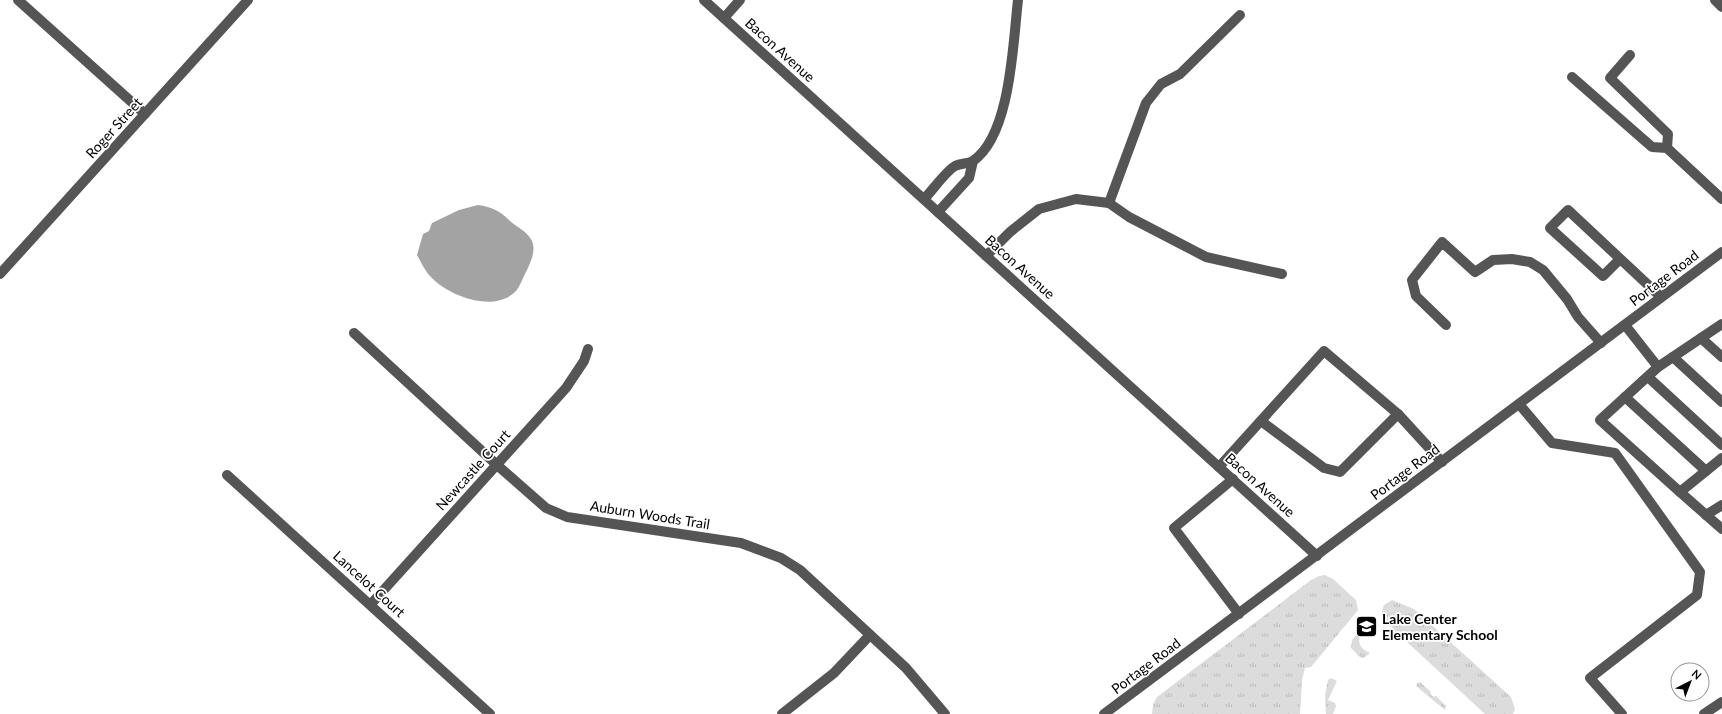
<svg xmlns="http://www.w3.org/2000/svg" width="1722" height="714" font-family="Lato,sans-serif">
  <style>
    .grass { fill: url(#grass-tufts) }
    .water { fill: #a3a3a3 }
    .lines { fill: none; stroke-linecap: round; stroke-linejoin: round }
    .minor { stroke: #555; stroke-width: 10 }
    .labels { text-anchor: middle; stroke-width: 3.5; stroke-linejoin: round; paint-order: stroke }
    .street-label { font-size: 14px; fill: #000; stroke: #fff }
    .poi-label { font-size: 14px; font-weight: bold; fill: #000; stroke: #fff; text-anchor: start }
  </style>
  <defs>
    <pattern id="grass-tufts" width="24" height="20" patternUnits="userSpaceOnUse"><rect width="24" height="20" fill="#dcdcdc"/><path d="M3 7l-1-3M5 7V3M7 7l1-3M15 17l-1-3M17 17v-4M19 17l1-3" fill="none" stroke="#bbb"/></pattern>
  </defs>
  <rect width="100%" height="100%" fill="#fff"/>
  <g class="grass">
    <path d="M1325 575 1333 579 1356 600 1358 610 1311 667 1305 668 1302 680 1300 714H1152L1153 704 1157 697 1311 580 1319 576Z"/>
    <path d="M1392 600 1414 609 1511 697 1515 709 1513 714H1485L1394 630 1384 616 1382 611 1384 605Z"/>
    <path d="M1357 634 1360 635C1357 645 1362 649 1370 653L1364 658 1360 657 1351 648 1352 640Z"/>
    <path d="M1331 678 1337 681 1328 700 1335 703 1336 706 1333 714H1326L1325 696 1328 680Z"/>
    <path d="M1420 682 1431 692 1430 694 1434 697 1436 696 1446 706 1445 710 1416 686 1417 683Z"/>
  </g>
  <path class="water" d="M478 205C492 207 500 211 510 221 518 228 527 231 532 241 536 251 531 261 527 270 523 277 520 287 515 292 493 313 448 296 430 276 425 271 421 262 417 255L423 234 429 231 432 223 459 210Z"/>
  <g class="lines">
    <g class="minor">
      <path d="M18 0 145 114"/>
      <path d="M704 0 1317 556"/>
      <path d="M1715 0 1722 7"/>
      <path d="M724 18 740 0"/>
      <path d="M1630 55 1610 78 1668 134 1667 148"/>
      <path d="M1572 77 1652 147 1667 148 1722 199"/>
      <path d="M924 199C932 191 946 171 955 166 961 163 968 164 973 161 1011 135 1013 42 1018 0"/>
      <path d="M1109 203 1146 103 1161 84 1180 74 1240 15"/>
      <path d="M938 212 969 178 973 161"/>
      <path d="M986 256 1010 232 1039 209 1076 199 1109 203 1129 217 1206 257 1282 274"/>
      <path d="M1620 259 1603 276 1550 228 1568 210 1661 297"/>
      <path d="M0 274 248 0"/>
      <path d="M1446 325 1416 296 1412 280 1442 242 1475 272 1493 260 1512 259 1530 262 1543 270 1567 299 1578 317 1601 343"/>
      <path d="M1625 325 1658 367"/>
      <path d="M354 333 497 465 546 508 567 517 741 543 781 558 800 570 906 668 945 714"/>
      <path d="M1701 338 1722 357"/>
      <path d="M1673 357 1722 402"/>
      <path d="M1648 377 1722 445"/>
      <path d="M1625 397 1706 471"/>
      <path d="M1519 404 1552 443 1615 453 1700 572 1697 595 1590 678 1622 714"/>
      <path d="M1261 421 1324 468 1340 472 1398 414"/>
      <path d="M1722 458 1680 492 1722 529"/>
      <path d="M1219 467 1324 351 1398 414 1442 462"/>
      <path d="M227 475 490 714"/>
      <path d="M1233 479 1174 528 1239 614"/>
      <path d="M1680 492 1600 420 1658 367 1722 324"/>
      <path d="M1706 515 1722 505"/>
      <path d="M371 604 566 388 584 361 588 349"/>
      <path d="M782 714 834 673 870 635"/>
      <path d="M1104 714 1722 252"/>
      <path d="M1704 714 1722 702"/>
    </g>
  </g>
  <defs>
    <symbol id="school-square" viewBox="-11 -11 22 22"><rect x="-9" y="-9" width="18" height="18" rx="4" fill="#000" stroke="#fff"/><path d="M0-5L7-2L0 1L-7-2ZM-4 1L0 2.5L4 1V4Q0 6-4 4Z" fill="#fff"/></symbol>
  </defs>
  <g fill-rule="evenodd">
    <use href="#school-square" x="1354" y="614" width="25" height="25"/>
  </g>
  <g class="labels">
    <g class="street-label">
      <text transform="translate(780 50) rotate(42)" y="5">Bacon Avenue</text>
      <text transform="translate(114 128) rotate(-48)" y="5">Roger Street</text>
      <text transform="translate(1020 267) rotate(42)" y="5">Bacon Avenue</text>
      <text transform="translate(1664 278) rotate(-37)" y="5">Portage Road</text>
      <text transform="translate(473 470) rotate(-48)" y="5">Newcastle Court</text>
      <text transform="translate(1405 472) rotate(-37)" y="5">Portage Road</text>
      <text transform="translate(1260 485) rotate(42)" y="5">Bacon Avenue</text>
      <text transform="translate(650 515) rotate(9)" y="5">Auburn Woods Trail</text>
      <text transform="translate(369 584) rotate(42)" y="5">Lancelot Court</text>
      <text transform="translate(1146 666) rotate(-37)" y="5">Portage Road</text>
    </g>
    <g class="poi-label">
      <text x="1382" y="624">Lake Center<tspan x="1382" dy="16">Elementary School</tspan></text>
    </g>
  </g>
  <g transform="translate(1690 682) rotate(42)"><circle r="19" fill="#ffffff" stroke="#999999"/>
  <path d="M0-3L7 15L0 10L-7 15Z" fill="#000000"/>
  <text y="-6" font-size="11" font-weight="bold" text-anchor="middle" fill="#000000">N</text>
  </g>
</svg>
